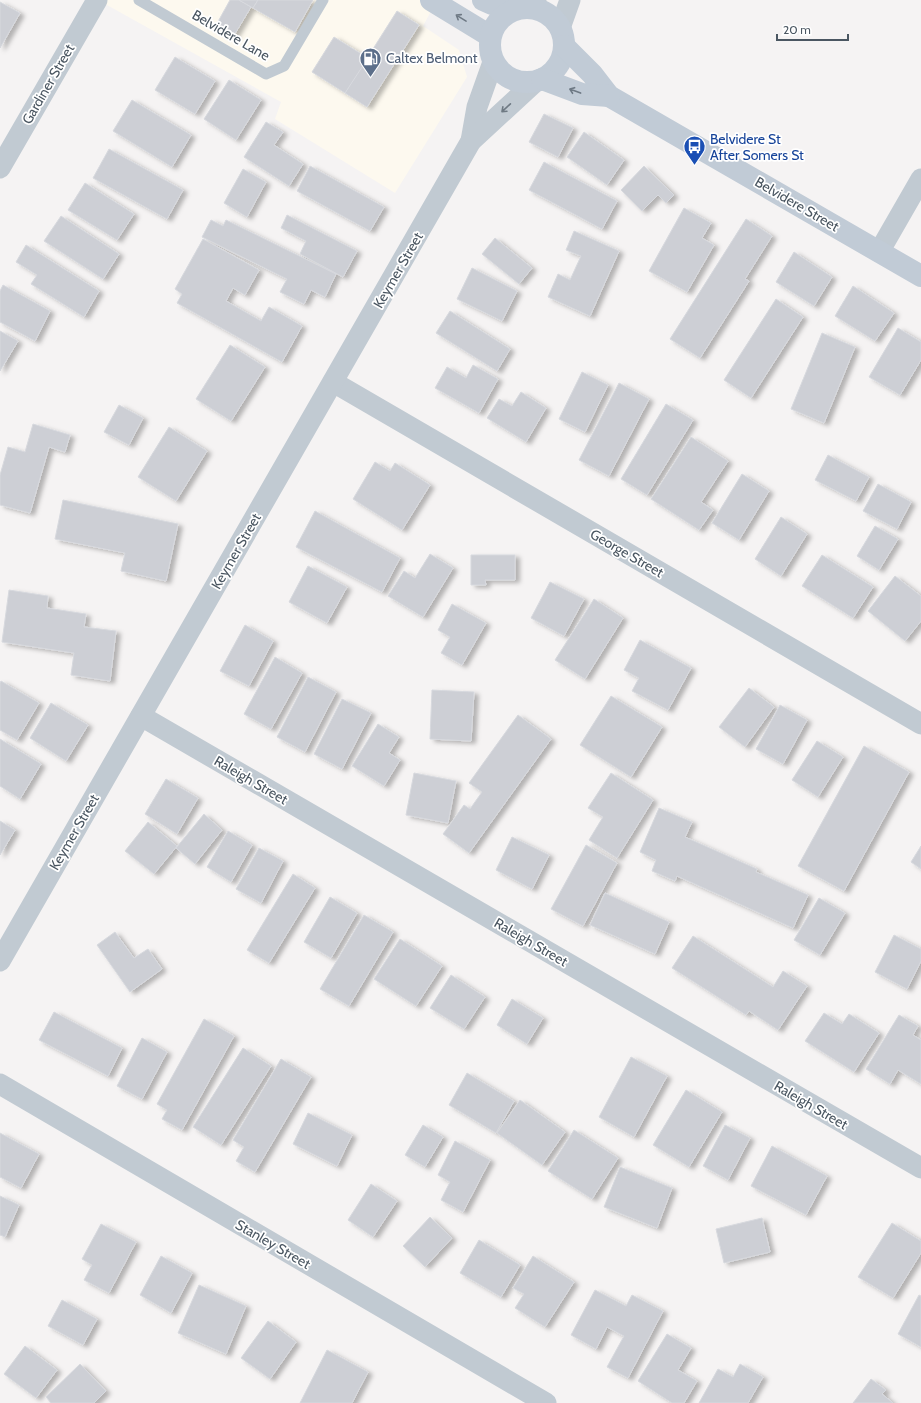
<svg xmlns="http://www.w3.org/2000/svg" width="921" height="1403" font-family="Cabin,sans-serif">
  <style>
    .commercial { fill: #fdf9ef }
    .building { fill: #cdcfd5; stroke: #d7d9de; filter: url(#shadow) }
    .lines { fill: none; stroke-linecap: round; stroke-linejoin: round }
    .lane { stroke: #c1cad2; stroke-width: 11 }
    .street { stroke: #c1cad2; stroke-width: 21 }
    .secondary { stroke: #c1cbd6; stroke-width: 22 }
    .oneway { stroke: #6e7984 }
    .oneway2 { stroke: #6e7983 }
    .labels { text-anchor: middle; stroke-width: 3.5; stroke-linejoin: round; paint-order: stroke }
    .street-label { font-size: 14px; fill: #4a5661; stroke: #fff }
    .service-label { font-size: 14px; fill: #4e5e75; stroke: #fff; text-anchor: start }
    .transit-label { font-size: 14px; fill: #164399; stroke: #fff; text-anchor: start }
  </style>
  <defs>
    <filter id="shadow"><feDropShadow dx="4.5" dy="2.5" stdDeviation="2" flood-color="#0004"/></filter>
  </defs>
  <rect width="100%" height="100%" fill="#f5f3f3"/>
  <path class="commercial" d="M98 0H437L423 26 459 50 467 77 395 193 275 119 281 102Z"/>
  <g class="building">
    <path d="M230 0H239L251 7 233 37 215 27Z"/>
    <path d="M239 0H258L253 8Z"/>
    <path d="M258 0H313L295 32 253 8Z"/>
    <path d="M0 2 20 13 0 48Z"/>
    <path d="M397 11 419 25 367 107 345 93Z"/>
    <path d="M334 37 368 58 345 93 312 72Z"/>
    <path d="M175 57 215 81 195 114 155 90Z"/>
    <path d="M229 80 261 100 236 140 204 119Z"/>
    <path d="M132 100 191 135 172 167 113 131Z"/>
    <path d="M544 114 573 128 558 157 529 142Z"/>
    <path d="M266 122 283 132 274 145 303 164 289 186 244 157Z"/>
    <path d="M584 132 624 160 607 185 567 157Z"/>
    <path d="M109 149 183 190 167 219 93 178Z"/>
    <path d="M544 162 617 201 602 229 529 190Z"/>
    <path d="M310 166 384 207 370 231 297 191Z"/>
    <path d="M644 166 674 195 666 203 658 195 642 211 621 190Z"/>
    <path d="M243 169 266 182 247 217 224 203Z"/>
    <path d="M85 183 134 214 117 240 68 210Z"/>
    <path d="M684 208 711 223 702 238 714 245 687 292 649 271Z"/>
    <path d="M287 215 357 251 343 277 300 254 306 241 281 228Z"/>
    <path d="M61 216 119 254 103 279 44 241Z"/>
    <path d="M746 219 772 236 745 279 749 281 700 358 670 339Z"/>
    <path d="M211 220 223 226 226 220 336 274 325 297 311 290 304 304 280 292 287 279 202 237Z"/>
    <path d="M574 231 619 251 590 316 548 297 558 274 570 280 581 256 566 250Z"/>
    <path d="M495 238 532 268 519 284 482 254Z"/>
    <path d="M203 239 259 270 245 295 233 288 226 301 261 321 269 307 302 326 282 362 177 303 182 294 175 289Z"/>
    <path d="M26 245 99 291 84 317 31 284 37 275 16 262Z"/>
    <path d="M794 252 832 277 814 306 776 282Z"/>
    <path d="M472 268 517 291 502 321 457 299Z"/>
    <path d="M3 285 50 311 35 341 0 322V291Z"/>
    <path d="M853 286 894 313 875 341 835 316Z"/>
    <path d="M776 299 803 317 751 398 724 380Z"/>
    <path d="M450 311 510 349 497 371 436 333Z"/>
    <path d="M898 328 921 342V360L900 395 869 377Z"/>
    <path d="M0 331 18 341 0 371Z"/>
    <path d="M822 333 855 347 824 423 791 409Z"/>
    <path d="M230 345 265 367 231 421 196 399Z"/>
    <path d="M473 365 498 379 479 413 435 388 447 367 466 378Z"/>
    <path d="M582 372 608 385 585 432 559 419Z"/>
    <path d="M619 383 649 399 609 476 579 460Z"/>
    <path d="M521 392 546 408 526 442 487 418 499 399 512 406Z"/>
    <path d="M666 404 693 420 647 495 621 479Z"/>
    <path d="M119 405 143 418 129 445 104 432Z"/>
    <path d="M33 424 70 435 65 452 49 447 30 513 0 505V475L8 447 25 452Z"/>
    <path d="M169 427 207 451 176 501 138 477Z"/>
    <path d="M691 437 728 461 701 502 713 510 699 530 651 499Z"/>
    <path d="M828 455 869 477 856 501 815 480Z"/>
    <path d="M375 462 390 471 395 463 430 485 402 530 353 499Z"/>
    <path d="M742 474 769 491 739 540 712 523Z"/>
    <path d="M878 484 911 502 897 529 863 511Z"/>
    <path d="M63 500 178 524 166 581 121 571 125 553 55 539Z"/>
    <path d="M315 511 400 558 382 592 296 547Z"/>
    <path d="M781 517 807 534 781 576 755 559Z"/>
    <path d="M875 526 898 539 879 570 857 556Z"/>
    <path d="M430 554 453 568 423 617 388 596 404 571 415 578Z"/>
    <path d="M471 555H515V580H485L486 585H471Z"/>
    <path d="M822 555 873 587 853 618 802 586Z"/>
    <path d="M308 566 347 587 327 623 289 602Z"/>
    <path d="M895 576 921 596V621L905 641 868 611Z"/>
    <path d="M550 582 584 599 564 636 531 618Z"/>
    <path d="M9 590 48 596 47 608 86 614 84 627 116 631 110 681 71 675 74 653 2 642Z"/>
    <path d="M594 599 623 618 585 679 555 660Z"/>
    <path d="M452 604 486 623 462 665 441 653 450 637 438 630Z"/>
    <path d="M245 625 273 641 249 686 220 671Z"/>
    <path d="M640 640 691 668 668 710 632 691 639 678 624 670Z"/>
    <path d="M275 657 302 673 271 729 244 714Z"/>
    <path d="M308 677 336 692 305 752 277 737Z"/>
    <path d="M1 681 39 703 17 740 0 730V683Z"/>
    <path d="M749 688 774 707 745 747 719 727Z"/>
    <path d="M432 690 474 692 471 741 430 739Z"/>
    <path d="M611 696 662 727 631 777 580 745Z"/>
    <path d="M342 699 371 713 342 769 314 754Z"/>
    <path d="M51 703 88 725 66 761 30 738Z"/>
    <path d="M780 705 807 720 783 764 756 749Z"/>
    <path d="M518 715 551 739 469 853 443 834 464 805 470 809 482 792 469 783Z"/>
    <path d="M378 724 399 737 389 753 400 760 384 786 352 766Z"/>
    <path d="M0 739 41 764 20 799 0 786Z"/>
    <path d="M817 741 843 757 818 797 792 780Z"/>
    <path d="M864 746 909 772 844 891 798 866Z"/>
    <path d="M414 773 456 781 448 823 406 815Z"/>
    <path d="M611 773 653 800 617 858 589 840 603 817 588 808Z"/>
    <path d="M166 779 198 798 177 834 145 814Z"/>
    <path d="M659 808 692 822 685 837 757 869 756 872 808 895 793 928 677 876 675 881 652 871 656 860 640 852Z"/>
    <path d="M204 814 222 830 195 864 176 848Z"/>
    <path d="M0 821 15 830 0 855Z"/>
    <path d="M148 822 177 846 154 874 125 851Z"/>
    <path d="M228 831 252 845 231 882 207 867Z"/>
    <path d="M512 837 549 855 532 889 496 870Z"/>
    <path d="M586 845 617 863 583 926 551 909Z"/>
    <path d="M921 846V869L911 862Z"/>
    <path d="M259 848 283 861 261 903 236 889Z"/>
    <path d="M293 874 315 888 269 963 247 950Z"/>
    <path d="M605 893 669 922 655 954 590 925Z"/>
    <path d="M330 897 357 913 331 958 304 942Z"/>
    <path d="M819 898 845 913 820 955 794 940Z"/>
    <path d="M364 915 393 932 349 1006 320 989Z"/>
    <path d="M115 932 134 958 148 949 162 969 130 992 97 945Z"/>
    <path d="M894 935 921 949V961L907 989 875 972Z"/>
    <path d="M693 936 773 987 783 971 807 986 778 1030 749 1011 746 1015 672 968Z"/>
    <path d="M400 939 442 966 416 1006 374 979Z"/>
    <path d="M451 975 485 997 464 1029 430 1008Z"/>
    <path d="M512 999 543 1018 527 1044 497 1025Z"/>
    <path d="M54 1012 122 1048 108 1076 39 1040Z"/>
    <path d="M824 1013 842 1024 849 1014 879 1033 854 1072 805 1041Z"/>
    <path d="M899 1015 918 1026 913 1035 921 1040V1084L898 1070 890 1084 866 1069Z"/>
    <path d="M204 1019 234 1036 182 1130 162 1119 167 1110 157 1104Z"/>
    <path d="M142 1038 167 1052 142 1099 117 1086Z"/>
    <path d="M243 1048 271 1066 221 1145 193 1127Z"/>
    <path d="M631 1057 667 1076 634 1137 599 1117Z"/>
    <path d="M281 1059 311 1077 255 1172 236 1161 244 1147 233 1140Z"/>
    <path d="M467 1073 514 1101 496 1133 449 1105Z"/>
    <path d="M686 1090 722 1112 689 1167 653 1145Z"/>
    <path d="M520 1100 565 1132 542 1165 497 1133Z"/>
    <path d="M308 1113 352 1135 337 1166 293 1144Z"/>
    <path d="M423 1125 443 1137 425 1167 405 1155Z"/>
    <path d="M725 1125 750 1138 728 1180 703 1166Z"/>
    <path d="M574 1130 618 1158 592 1199 548 1171Z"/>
    <path d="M0 1133 39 1154 21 1188 0 1177Z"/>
    <path d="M455 1141 490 1160 463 1212 441 1200 450 1182 438 1175Z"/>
    <path d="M772 1146 827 1176 806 1215 751 1186Z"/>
    <path d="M620 1167 672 1188 657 1228 604 1207Z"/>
    <path d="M371 1184 397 1201 373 1237 348 1220Z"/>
    <path d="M0 1196 19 1205 5 1237 0 1235Z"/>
    <path d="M430 1217 452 1238 425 1267 403 1246Z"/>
    <path d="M762 1218 770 1252 724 1263 716 1229Z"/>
    <path d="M892 1223 921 1241V1253L893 1298 858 1277Z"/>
    <path d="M101 1224 136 1242 109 1293 84 1280 92 1265 82 1259Z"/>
    <path d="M479 1240 520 1265 501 1297 460 1273Z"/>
    <path d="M161 1256 192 1273 171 1313 140 1295Z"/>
    <path d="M533 1256 574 1282 545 1327 515 1308 524 1294 513 1288Z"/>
    <path d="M199 1285 246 1306 226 1354 178 1333Z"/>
    <path d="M595 1290 626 1306 632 1295 663 1311 628 1378 607 1367 624 1336 607 1327 596 1349 571 1335Z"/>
    <path d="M919 1295 921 1296V1347L898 1334Z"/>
    <path d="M62 1300 97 1319 83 1345 48 1326Z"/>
    <path d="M268 1321 296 1342 270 1379 241 1358Z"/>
    <path d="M667 1334 691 1348 678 1370 697 1381 684 1403H672L638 1381Z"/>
    <path d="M25 1346 57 1370 36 1398 4 1374Z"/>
    <path d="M327 1350 368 1372 352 1403H300Z"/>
    <path d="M80 1364 106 1391 94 1403H51L46 1397Z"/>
    <path d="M740 1364 763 1377 748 1403H699L718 1369 733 1377Z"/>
    <path d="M871 1379 886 1390 882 1394 893 1403H853Z"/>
  </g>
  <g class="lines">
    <path class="lane" d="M139 0 266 74 284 66 323 0"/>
    <g class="street">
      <path d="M530 8 536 0"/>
      <path d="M560 28 570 0"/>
      <path d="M471 141 477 107 493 62"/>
      <path d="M0 168 97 0"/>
      <path d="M879 252 921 179"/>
      <path d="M333 382 921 724"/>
      <path d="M141 716 921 1168"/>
      <path d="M0 961 471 141 535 82"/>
      <path d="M0 1084 546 1403"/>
    </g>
    <g class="secondary">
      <path d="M431 0 490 36"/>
      <path d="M483 0 492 4 521 8"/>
      <circle cx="527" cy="45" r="37"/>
      <path d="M564 46 592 74 609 96 921 276"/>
      <path d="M542 79 582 94 609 96"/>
    </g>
  </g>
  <defs><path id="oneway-shaft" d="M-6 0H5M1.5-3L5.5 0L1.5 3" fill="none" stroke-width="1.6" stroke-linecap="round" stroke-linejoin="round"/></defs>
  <g class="oneway">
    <use href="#oneway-shaft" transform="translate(461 18) rotate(-148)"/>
    <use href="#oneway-shaft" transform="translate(575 91) rotate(-160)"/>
  </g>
  <use class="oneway2" href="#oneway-shaft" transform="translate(506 108) rotate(137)"/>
  <defs>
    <symbol id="fuel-pin" viewBox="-11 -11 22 30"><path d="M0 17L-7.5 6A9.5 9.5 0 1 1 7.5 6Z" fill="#5c6f8a" stroke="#fff"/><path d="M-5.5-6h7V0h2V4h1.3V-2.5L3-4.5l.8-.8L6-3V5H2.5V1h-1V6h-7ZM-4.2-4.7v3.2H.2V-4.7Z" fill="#fff"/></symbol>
    <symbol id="bus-pin" viewBox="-11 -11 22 30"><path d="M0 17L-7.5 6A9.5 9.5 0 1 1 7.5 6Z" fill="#1a4fb4" stroke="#fff"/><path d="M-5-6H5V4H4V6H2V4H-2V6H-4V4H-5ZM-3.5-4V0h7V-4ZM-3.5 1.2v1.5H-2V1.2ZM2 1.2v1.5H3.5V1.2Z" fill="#fff"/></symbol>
  </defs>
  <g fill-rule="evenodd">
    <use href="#fuel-pin" x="358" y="46" width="25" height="34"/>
    <use href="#bus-pin" x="682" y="134" width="25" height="34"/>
  </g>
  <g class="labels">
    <g class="street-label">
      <text transform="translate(231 35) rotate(30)" y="5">Belvidere Lane</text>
      <text transform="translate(48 84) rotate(-60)" y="5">Gardiner Street</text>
      <text transform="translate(797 204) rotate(30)" y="5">Belvidere Street</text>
      <text transform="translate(398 270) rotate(-60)" y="5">Keymer Street</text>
      <text transform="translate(236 551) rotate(-60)" y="5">Keymer Street</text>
      <text transform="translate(627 553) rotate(30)" y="5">George Street</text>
      <text transform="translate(251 780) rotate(30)" y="5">Raleigh Street</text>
      <text transform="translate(74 832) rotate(-60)" y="5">Keymer Street</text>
      <text transform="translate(531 942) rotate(30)" y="5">Raleigh Street</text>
      <text transform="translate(811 1105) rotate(30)" y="5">Raleigh Street</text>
      <text transform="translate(273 1244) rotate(30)" y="5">Stanley Street</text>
    </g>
    <g class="service-label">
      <text x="386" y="63">Caltex Belmont</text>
    </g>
    <g class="transit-label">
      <text x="710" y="144">Belvidere St<tspan x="710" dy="16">After Somers St</tspan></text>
    </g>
  </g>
  <path d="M777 34v6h71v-6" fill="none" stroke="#4a5661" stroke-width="2"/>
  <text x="783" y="34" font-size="12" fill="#4a5661" stroke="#ffffff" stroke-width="3" paint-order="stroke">20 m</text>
</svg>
